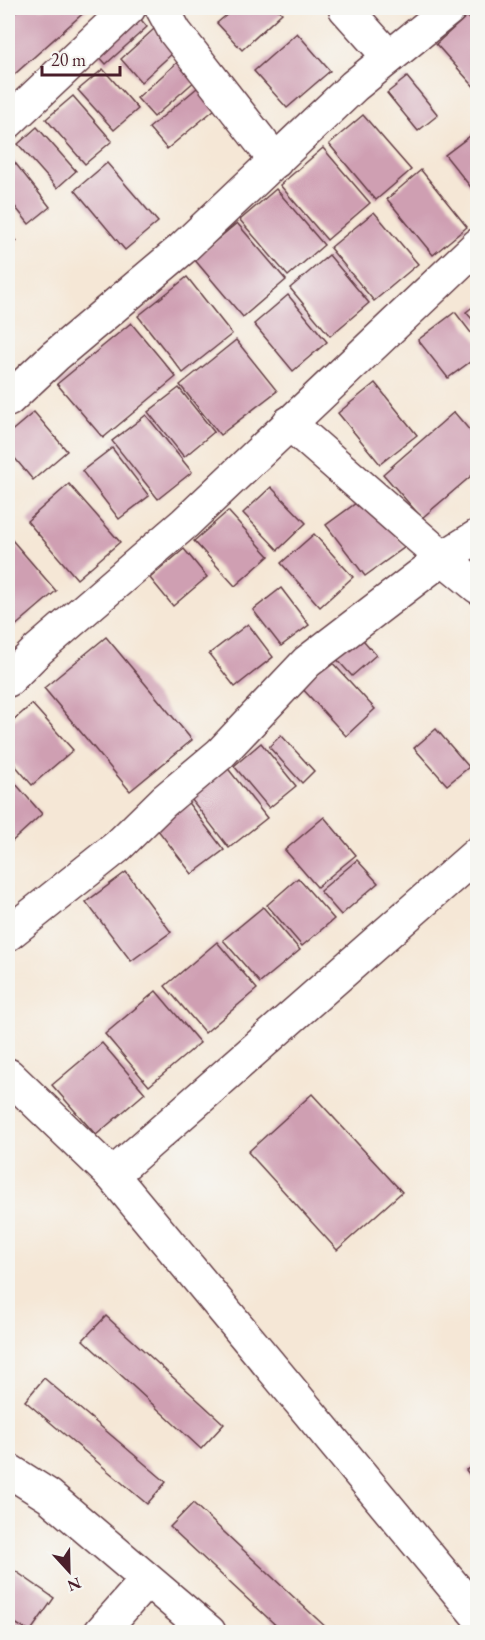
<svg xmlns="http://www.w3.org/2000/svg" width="485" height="1640" font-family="'EB Garamond',serif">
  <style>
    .building { fill: #cf9fb2 }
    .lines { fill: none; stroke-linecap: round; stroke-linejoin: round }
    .minor-casing { stroke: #643d45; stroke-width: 36 }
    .minor { stroke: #fff; stroke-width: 33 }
  </style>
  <rect width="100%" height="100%" fill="#f6f6f2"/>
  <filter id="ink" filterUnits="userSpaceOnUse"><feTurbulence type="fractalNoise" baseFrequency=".0167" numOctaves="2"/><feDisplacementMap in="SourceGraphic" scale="12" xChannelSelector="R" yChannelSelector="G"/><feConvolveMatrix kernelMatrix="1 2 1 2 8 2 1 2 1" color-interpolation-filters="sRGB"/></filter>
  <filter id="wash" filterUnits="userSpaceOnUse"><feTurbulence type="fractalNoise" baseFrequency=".008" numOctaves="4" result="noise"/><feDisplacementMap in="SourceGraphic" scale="24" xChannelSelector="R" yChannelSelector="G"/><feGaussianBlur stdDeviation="1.35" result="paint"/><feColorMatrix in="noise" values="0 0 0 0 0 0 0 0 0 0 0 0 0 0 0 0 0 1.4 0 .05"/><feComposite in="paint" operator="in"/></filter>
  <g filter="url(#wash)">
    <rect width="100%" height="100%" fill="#f5e7d6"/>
    <g id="blocks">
      <g class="building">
        <path d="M20 8H89L8 80V19Z"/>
        <path d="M235 8H276L282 13 242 50 217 23Z"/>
        <path d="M138 16 147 27 106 64 97 54Z"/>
        <path d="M467 16 478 27V91L436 44Z"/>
        <path d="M154 29 174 52 141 82 121 59Z"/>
        <path d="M297 33 330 71 287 108 254 71Z"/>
        <path d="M180 60 197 79 154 117 137 98Z"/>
        <path d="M103 69 138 109 114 130 78 90Z"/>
        <path d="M407 77 438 115 418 131 387 93Z"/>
        <path d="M203 83 221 104 167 149 149 128Z"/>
        <path d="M73 96 112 141 85 164 46 119Z"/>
        <path d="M363 115 411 170 376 200 329 144Z"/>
        <path d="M37 127 76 171 57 188 18 144Z"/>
        <path d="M478 130V196L445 155Z"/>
        <path d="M323 148 370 203 327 240 280 185Z"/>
        <path d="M8 154 50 207 29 224 8 198Z"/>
        <path d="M107 163 158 222 125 250 75 190Z"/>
        <path d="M421 170 467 227 433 255 387 199Z"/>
        <path d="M276 189 324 245 288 276 240 220Z"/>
        <path d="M374 212 418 264 374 301 330 248Z"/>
        <path d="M237 223 286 280 243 317 194 259Z"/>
        <path d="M8 230 17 241 8 250Z"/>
        <path d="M329 255 369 303 330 336 290 288Z"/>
        <path d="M187 277 232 334 183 373 138 316Z"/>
        <path d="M288 295 327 342 293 371 254 324Z"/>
        <path d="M478 303V326L466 312Z"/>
        <path d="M455 312 478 342V356L448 378 418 340Z"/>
        <path d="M131 323 176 377 103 438 57 384Z"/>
        <path d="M236 340 277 391 220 435 180 385Z"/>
        <path d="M375 383 417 435 380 464 338 413Z"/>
        <path d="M179 388 214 432 184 457 148 412Z"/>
        <path d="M34 412 67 451 33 480 8 450V434Z"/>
        <path d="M454 412 478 440V470L422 518 383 474Z"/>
        <path d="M146 415 192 472 158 499 112 441Z"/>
        <path d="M112 448 149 496 119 519 82 471Z"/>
        <path d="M69 484 120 542 77 579 27 521Z"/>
        <path d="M271 487 306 523 278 550 243 513Z"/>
        <path d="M367 495 405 547 365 576 326 525Z"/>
        <path d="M228 511 269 556 235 586 194 541Z"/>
        <path d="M314 534 353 577 320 607 281 563Z"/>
        <path d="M12 540 56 591 13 628 8 622V543Z"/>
        <path d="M184 549 207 577 173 606 150 578Z"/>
        <path d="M281 588 309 625 281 646 253 610Z"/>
        <path d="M248 624 273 657 235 687 209 654Z"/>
        <path d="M358 634 376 655 352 676 334 656Z"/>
        <path d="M106 637 192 740 130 791 44 688Z"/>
        <path d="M329 659 375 709 346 736 300 686Z"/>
        <path d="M32 704 73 750 32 785 8 757V725Z"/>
        <path d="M436 729 469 767 447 785 414 748Z"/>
        <path d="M281 735 314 771 302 783 269 747Z"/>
        <path d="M261 743 296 786 269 808 234 766Z"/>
        <path d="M226 766 267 818 229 848 188 795Z"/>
        <path d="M8 775 42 814 8 845Z"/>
        <path d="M186 800 224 850 192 874 154 825Z"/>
        <path d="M324 817 356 855 317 887 285 850Z"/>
        <path d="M357 860 378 883 341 915 320 891Z"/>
        <path d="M126 872 171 932 131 961 86 902Z"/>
        <path d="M298 878 334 919 302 946 267 905Z"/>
        <path d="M263 907 300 950 260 983 223 940Z"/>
        <path d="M217 942 257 989 205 1033 165 986Z"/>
        <path d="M156 991 200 1043 149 1086 105 1034Z"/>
        <path d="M102 1043 145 1093 96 1135 52 1085Z"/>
        <path d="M312 1094 402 1192 337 1250 248 1152Z"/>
        <path d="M106 1316 224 1424 201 1449 83 1340Z"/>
        <path d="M44 1378 166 1482 147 1504 25 1401Z"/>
        <path d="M478 1463V1486L466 1470Z"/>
        <path d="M193 1503 331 1632H283L170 1527Z"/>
        <path d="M11 1568 54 1598 30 1632 8 1619V1573Z"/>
      </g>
    </g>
  </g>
  <g filter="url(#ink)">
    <use href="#blocks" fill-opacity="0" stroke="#643d45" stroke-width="1.5"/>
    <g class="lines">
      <defs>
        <g id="minor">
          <path d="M162 8 175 32 276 161"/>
          <path d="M345 8 389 57"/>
          <path d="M8 122 129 8"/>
          <path d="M8 400 55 356 182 249 354 86 450 8"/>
          <path d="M478 536 443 558 478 587"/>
          <path d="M8 680 38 650 185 523 478 245"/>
          <path d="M8 934 117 847 164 801 220 754 307 662 443 558 289 423"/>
          <path d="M8 1075 112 1175 478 1616"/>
          <path d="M112 1175 478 853"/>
          <path d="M8 1470 49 1496 209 1632"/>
          <path d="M101 1632 147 1580"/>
        </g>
      </defs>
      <use href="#minor" class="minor-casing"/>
      <use href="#minor" class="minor"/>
    </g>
  </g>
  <rect width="485" height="1640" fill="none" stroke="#f6f6f2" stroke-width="30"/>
  <g transform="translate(69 1571) rotate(158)" stroke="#f6f6f2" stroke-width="4.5" paint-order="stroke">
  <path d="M0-4.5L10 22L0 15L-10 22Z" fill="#4a1f2b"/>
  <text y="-9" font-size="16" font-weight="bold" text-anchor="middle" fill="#4a1f2b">N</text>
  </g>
  <path d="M42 66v9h78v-9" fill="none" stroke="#4a1f2b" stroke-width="3"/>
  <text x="51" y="66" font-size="18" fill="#4a1f2b" stroke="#f6f6f2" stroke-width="4.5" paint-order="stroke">20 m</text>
</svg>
